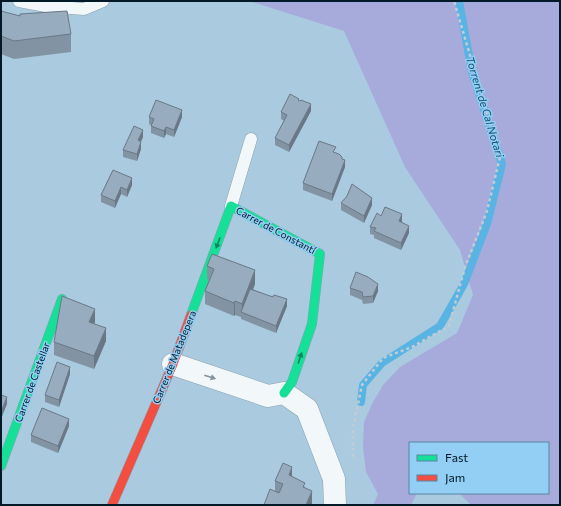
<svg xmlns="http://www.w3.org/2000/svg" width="561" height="506" font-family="Commissioner,sans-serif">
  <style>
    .green { fill: #a7abdc }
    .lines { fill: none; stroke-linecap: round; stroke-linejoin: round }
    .stream { stroke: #5ab4e3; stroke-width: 8 }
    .lane-casing { stroke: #88a2b2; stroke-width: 13 }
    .street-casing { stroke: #88a2b2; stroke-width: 23 }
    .fast-casing { stroke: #88a2b2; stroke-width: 10 }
    .jam-casing { stroke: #88a2b2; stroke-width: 10 }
    .path { stroke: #c2cdd3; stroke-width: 2.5; stroke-dasharray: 3 3; stroke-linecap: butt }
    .lane { stroke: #f2f7fa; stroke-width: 12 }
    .street { stroke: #f2f7fa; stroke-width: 22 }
    .fast { stroke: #16e098; stroke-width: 9 }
    .jam { stroke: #f24e42; stroke-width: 9 }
    .wall { fill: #8294a4 }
    .shaded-wall { fill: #6a7886 }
    .building { fill: #97acbf; stroke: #6a7886 }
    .oneway { fill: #0d8665 }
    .oneway2 { fill: #86939b }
    .labels { text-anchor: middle; stroke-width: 3; stroke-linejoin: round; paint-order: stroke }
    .street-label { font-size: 10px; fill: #021927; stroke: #93cff5 }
    .water-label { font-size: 11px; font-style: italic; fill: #124e6d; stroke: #93cff5 }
  </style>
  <rect width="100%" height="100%" fill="#a9cadf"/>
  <path class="green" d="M249 1H560V505H471L459 493H548V443H410V493H417L411 505H373L378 494 366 472 363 447 364 422 372 404 383 385 400 367 457 333 473 295 460 250 405 167 344 31Z"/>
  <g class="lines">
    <path class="stream" d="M361 402 363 385 382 363 440 326 464 284 487 224 502 164 472 72 459 1"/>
    <defs>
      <g id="lane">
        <path d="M19 1 46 6 84 9 103 1"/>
        <path d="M231 206 251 139"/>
      </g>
      <path id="street" d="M173 364 268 396 284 393 307 409 334 479 335 505"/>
      <g id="fast">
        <path d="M191 315 231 206 320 254 312 324 292 382 284 393"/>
        <path d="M1 466 62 299"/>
      </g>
      <path id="jam" d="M112 505 173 364 191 315"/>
    </defs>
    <use href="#lane" class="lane-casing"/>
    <use href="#street" class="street-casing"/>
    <use href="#fast" class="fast-casing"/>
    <use href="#jam" class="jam-casing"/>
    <path class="path" d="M353 457V428L362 385 383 358 412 347 449 326 465 267 487 211 500 157 454 1"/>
    <use href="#lane" class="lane"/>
    <use href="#street" class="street"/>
    <use href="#fast" class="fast"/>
    <use href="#jam" class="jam"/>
  </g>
  <g class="wall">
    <path d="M1 11 71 34V52L14 59 1 54Z"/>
    <path d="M299 101 311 111 289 152 275 145V138L284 121 281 119V112Z"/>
    <path d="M149 117H182L174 137 166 134 164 138 151 133V125L149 124Z"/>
    <path d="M143 137 141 142V149L137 161 123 157V150Z"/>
    <path d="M336 153 342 159 345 167 332 201 303 190V183Z"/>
    <path d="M113 170 132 185 127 197 121 194 115 208 101 202V195Z"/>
    <path d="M341 203 372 205 364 223 341 210Z"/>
    <path d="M401 222 409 233 401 250 374 238V235L370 234V227L402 222Z"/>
    <path d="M207 266 255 284 253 289 287 306 276 333 241 319V317L235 315 234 316 205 304V291L209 280 207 279Z"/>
    <path d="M350 288 378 291 373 303 363 304 362 300 350 295Z"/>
    <path d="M95 322 94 324 106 341 94 369 54 355V342Z"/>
    <path d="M70 374 59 407 45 402V395Z"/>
    <path d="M69 426 58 453 31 442V435Z"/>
    <path d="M292 477 305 487 312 504V505H264L275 492V481Z"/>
  </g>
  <g class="shaded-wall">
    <path d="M311 104V111L289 152V145Z"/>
    <path d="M182 110V117L174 137V130Z"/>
    <path d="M166 127V134L164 138V131Z"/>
    <path d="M143 130V137L138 147V140Z"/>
    <path d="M141 142V149L137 161V154Z"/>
    <path d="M345 160V167L332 201V194Z"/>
    <path d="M132 178V185L127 197V190Z"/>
    <path d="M121 187V194L115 208V201Z"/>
    <path d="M372 198V205L364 223V216Z"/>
    <path d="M402 214V222L399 228V221Z"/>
    <path d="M409 226V233L401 250V243Z"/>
    <path d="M255 270V284L244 313 242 312V304Z"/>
    <path d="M378 284V291L373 303V296Z"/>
    <path d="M287 299V306L276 333V326Z"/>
    <path d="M235 301V315L234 316V303Z"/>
    <path d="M95 309V322L89 335V322Z"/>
    <path d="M106 328V341L94 369V356Z"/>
    <path d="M70 367V374L59 407V400Z"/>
    <path d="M7 397V404L1 419V412Z"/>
    <path d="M69 419V426L58 453V446Z"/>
    <path d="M292 467V481L289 475Z"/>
    <path d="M312 491V505H306Z"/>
  </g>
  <g class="building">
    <path d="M1 11 20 16V14L67 11 71 34 14 41 1 36Z"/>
    <path d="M290 94 299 99 298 100 300 101 301 100 311 104 289 145 275 138 287 115 281 112Z"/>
    <path d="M156 100 182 110 174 130 166 127 164 131 151 126 154 119 149 117Z"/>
    <path d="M134 126 143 130 138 140 141 142 137 154 123 150Z"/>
    <path d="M319 141 336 147 333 152 339 154 342 157V159L345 160 332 194 303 183Z"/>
    <path d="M113 170 132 178 127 190 121 187 115 201 101 195Z"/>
    <path d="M352 184 372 198 364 216 341 203 347 196Z"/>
    <path d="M385 207 402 214 399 221 409 226 401 243 374 231 376 228 370 227 377 213 381 216Z"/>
    <path d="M212 254 255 270 242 304 235 301 234 303 205 291 214 269 207 266Z"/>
    <path d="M356 272 368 277 378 284 373 296 363 297 362 292 350 288Z"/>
    <path d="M250 289 273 297 274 295 287 299 276 326 241 312Z"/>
    <path d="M62 296 95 309 89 322 106 328 94 356 54 342Z"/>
    <path d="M57 362 70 367 59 400 45 395Z"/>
    <path d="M1 395 7 397 1 412Z"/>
    <path d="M42 408 69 419 58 446 31 435Z"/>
    <path d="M283 463 292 467 289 475 305 483 303 487 312 491 306 505H264L270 489 279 493 283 484 275 481Z"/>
  </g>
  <defs><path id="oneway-solid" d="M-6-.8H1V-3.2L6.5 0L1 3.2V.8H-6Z"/></defs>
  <g class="oneway">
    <use href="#oneway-solid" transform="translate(218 243) rotate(110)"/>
    <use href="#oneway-solid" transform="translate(300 358) rotate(-71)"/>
  </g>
  <use class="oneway2" href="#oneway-solid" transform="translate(210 377) rotate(18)"/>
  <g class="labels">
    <g class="street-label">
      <text transform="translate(276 230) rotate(28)" y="4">Carrer de Constantí</text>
      <text transform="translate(174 357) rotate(-68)" y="4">Carrer de Matadepera</text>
      <text transform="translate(32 382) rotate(-70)" y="4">Carrer de Castellar</text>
    </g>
    <g class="water-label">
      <text transform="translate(485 107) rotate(73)" y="4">Torrent de Cal Notari</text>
    </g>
  </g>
  <rect width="561" height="506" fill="none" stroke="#021927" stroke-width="4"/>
  <rect x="409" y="442" width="140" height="52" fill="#93cff5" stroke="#5986a3"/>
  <rect x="417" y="455" width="20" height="6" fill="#16e098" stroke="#5986a3"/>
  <text x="445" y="462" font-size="12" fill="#021927">Fast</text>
  <rect x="417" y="475" width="20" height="6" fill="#f24e42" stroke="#5986a3"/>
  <text x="445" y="482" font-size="12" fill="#021927">Jam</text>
</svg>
